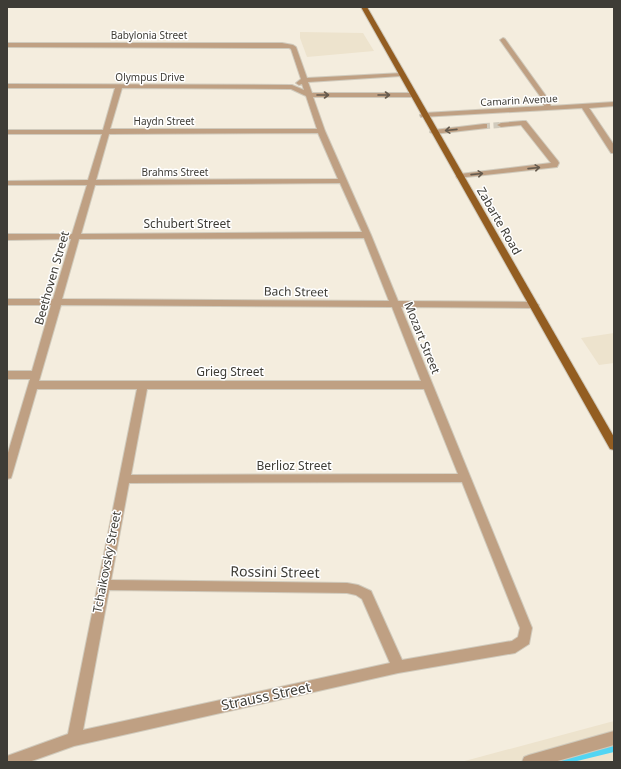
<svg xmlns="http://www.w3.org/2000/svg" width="621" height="769" font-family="'Noto Sans',sans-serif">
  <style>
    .built { fill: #ede3cd }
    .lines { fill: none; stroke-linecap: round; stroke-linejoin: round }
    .stream { fill: #52d5f3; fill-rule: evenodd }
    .minor-tunnel { stroke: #d0cabc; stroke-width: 6; stroke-dasharray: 6 3.5; stroke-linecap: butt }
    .minor-casing { stroke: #d0cabc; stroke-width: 2 }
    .major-casing { stroke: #d0cabc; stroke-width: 2 }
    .minor { fill: #bfa083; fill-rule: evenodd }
    .major { fill: #935d21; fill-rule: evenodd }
    .oneway { stroke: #655a4d }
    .labels { text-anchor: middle; stroke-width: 3; stroke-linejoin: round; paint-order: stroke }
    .far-street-label { font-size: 10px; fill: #3e3c36; stroke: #fff }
    .street-label { font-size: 12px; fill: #3e3c36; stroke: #fff }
    .near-street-label { font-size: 14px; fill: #3e3c36; stroke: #fff }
  </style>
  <rect width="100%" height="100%" fill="#f4edde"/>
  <g class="built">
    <path d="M300 32 363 33 374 51 307 57 300 38Z"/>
    <path d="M614 333V363L599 365 581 338Z"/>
    <path d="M614 721V762H461Z"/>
  </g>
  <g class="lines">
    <path class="stream" d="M614 744V752L573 762H552L553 759 556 758Z"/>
    <path class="minor-tunnel" d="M484 126 501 125"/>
    <defs>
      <g id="minor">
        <path d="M503 38 505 39 546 96 551 106 614 102V106L589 108 614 145V153H611L582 108 421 117 420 115 424 113 544 106 540 96 500 40Z"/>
        <path d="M7 43H282L293 45 296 47 307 78 403 73V75L401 76 308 82 312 93H413L416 95 413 97H313L325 131 371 235 398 301 534 302 539 305 534 308 401 307 532 628 529 644 515 653 398 673 74 746 29 762H7V756L68 734 137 389H37L12 475 11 478 7 479V456L30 379H7V371H32L51 305H7V299H53L71 239 7 240V234H72L87 185H7V181L88 180 102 134H7V130H103L115 88H7V84L292 85 304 90 302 84 299 85 296 83 301 79 291 49 289 48 7 47ZM122 88 291 89 306 96 317 129H110ZM318 133 338 179 96 180 109 134ZM340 183 362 232 81 234 95 185ZM364 238 389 301 62 299 79 239ZM61 305 392 307 421 381H39ZM147 389H424L458 474 131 475ZM462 482 520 628 518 637 512 641 402 660 371 591 358 585 347 583 111 580 129 483ZM109 590 347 593 356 595 362 599 390 663 83 730Z"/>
        <path d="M523 121H526L558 161 559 163 557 167 457 178 456 176 460 174 551 163 521 125 501 127 497 125 501 123Z"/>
        <path d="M484 124H487V128L434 134 430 132 434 130Z"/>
        <path d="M614 731V745L554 762H522L524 757 529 755Z"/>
      </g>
      <path id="major" d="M361 7H367L614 437V450L610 449Z"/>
    </defs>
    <use href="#minor" class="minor-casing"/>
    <use href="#major" class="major-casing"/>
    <use href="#minor" class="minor"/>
    <use href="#major" class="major"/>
  </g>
  <defs><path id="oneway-shaft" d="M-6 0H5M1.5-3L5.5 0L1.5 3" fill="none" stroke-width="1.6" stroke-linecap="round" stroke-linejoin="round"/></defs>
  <g class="oneway">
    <use href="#oneway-shaft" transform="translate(323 95)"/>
    <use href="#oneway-shaft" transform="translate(384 95)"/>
    <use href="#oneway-shaft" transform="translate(451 130) rotate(174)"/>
    <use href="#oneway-shaft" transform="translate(534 168) rotate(-6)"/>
    <use href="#oneway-shaft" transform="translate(477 174) rotate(-6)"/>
  </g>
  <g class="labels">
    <g class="far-street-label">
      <text x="149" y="39">Babylonia Street</text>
      <text x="150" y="81">Olympus Drive</text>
      <text transform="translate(519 100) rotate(-3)" y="4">Camarin Avenue</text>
      <text x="164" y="125">Haydn Street</text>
      <text x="175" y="176">Brahms Street</text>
    </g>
    <g class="street-label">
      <text transform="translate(499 221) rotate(60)" y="4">Zabarte Road</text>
      <text x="187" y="228">Schubert Street</text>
      <text transform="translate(52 278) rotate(-74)" y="4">Beethoven Street</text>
      <text transform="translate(296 292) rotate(1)" y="4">Bach Street</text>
      <text transform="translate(422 338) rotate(68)" y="4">Mozart Street</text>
      <text x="230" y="376">Grieg Street</text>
      <text x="294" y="470">Berlioz Street</text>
      <text transform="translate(107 562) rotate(-79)" y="4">Tchaikovsky Street</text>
    </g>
    <g class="near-street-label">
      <text transform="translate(275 572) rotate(1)" y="5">Rossini Street</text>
      <text transform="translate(266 696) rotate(-12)" y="5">Strauss Street</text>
    </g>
  </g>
  <rect width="621" height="769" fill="none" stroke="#3e3c36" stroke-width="16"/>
</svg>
